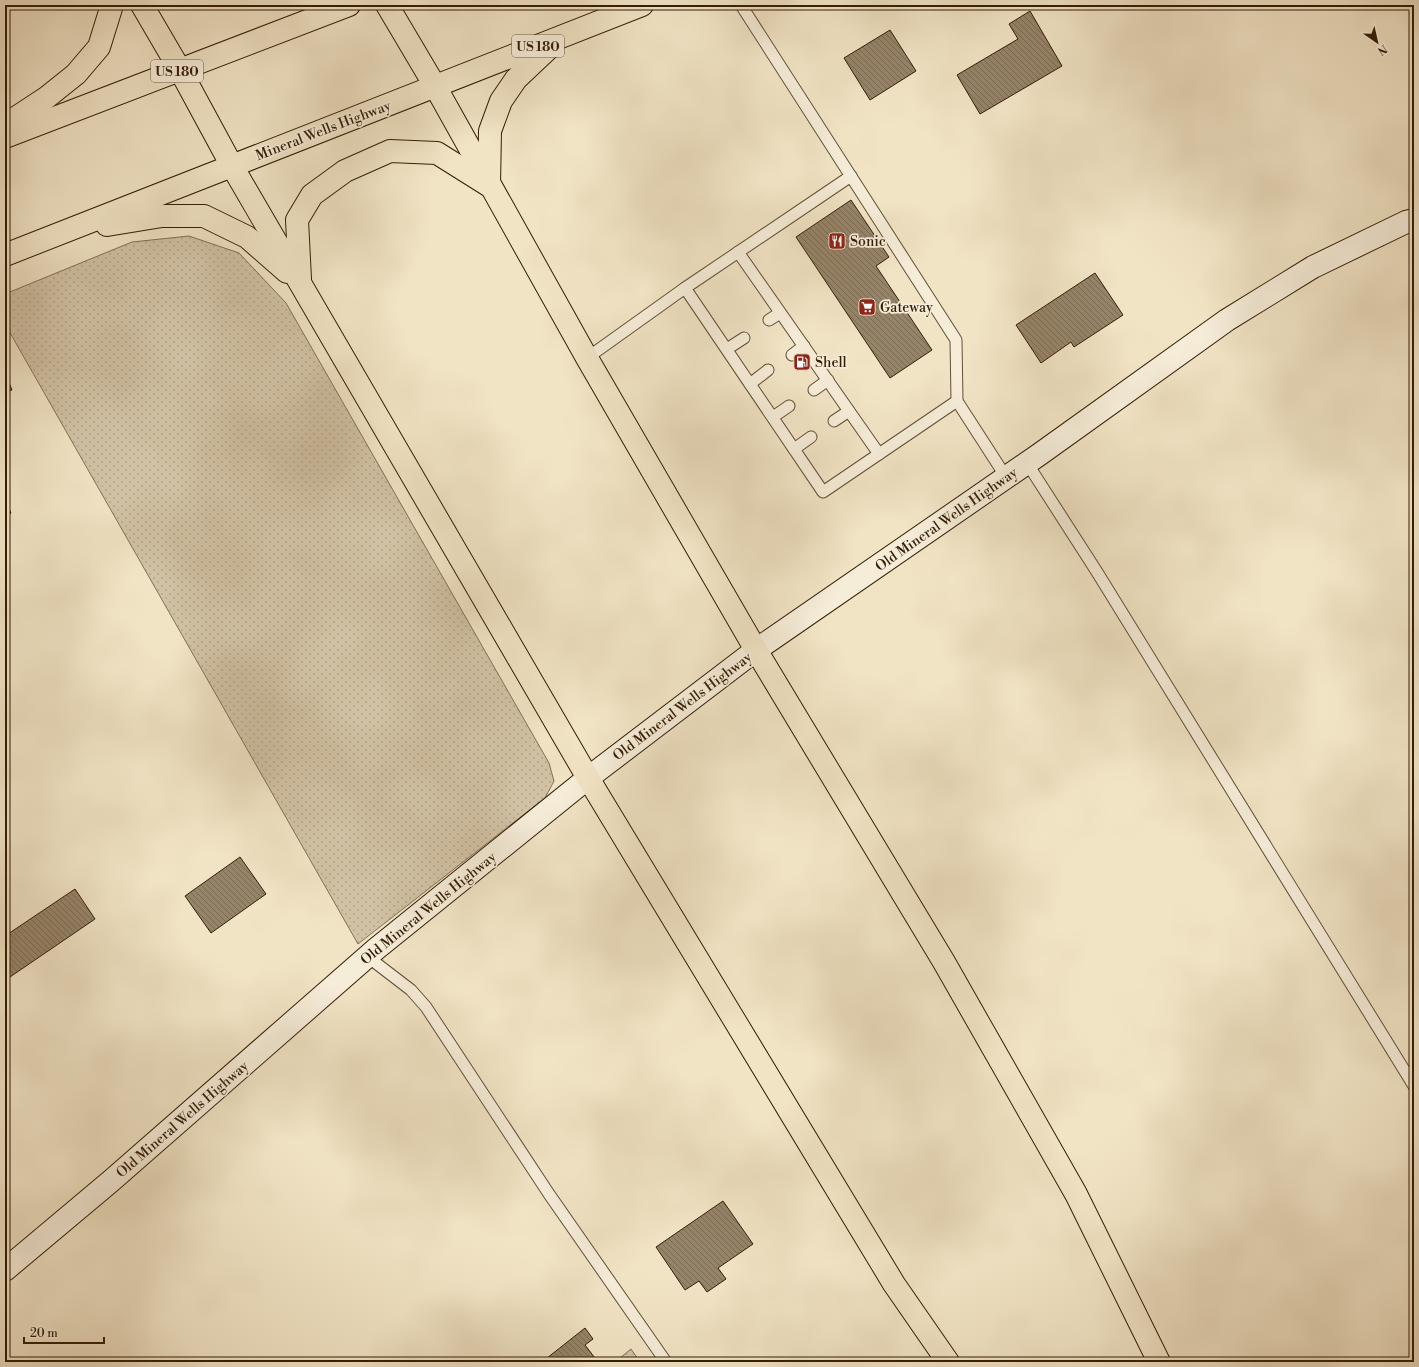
<svg xmlns="http://www.w3.org/2000/svg" width="1419" height="1367" font-family="'Libre Bodoni',serif">
  <style>
    .grass { fill: url(#grass-dots); stroke: #827056 }
    .building { fill: url(#building-back-hatch); stroke: #341d06 }
    .lines { fill: none; stroke-linecap: round; stroke-linejoin: round }
    .lane-casing { stroke: #634f36; stroke-width: 13 }
    .secondary-casing { stroke: #341d06; stroke-width: 24 }
    .primary-casing { stroke: #341d06; stroke-width: 24 }
    .lane { stroke: #f6edd9; stroke-width: 11 }
    .secondary { stroke: #f6edd9; stroke-width: 22 }
    .primary { stroke: #f1e4c5; stroke-width: 22 }
    .labels { text-anchor: middle; stroke-width: 3.5; stroke-linejoin: round; paint-order: stroke }
    .shield { fill: #f6edd9; stroke: #6e5b45; stroke-width: 1 }
    .shield-label { font-size: 13px; font-weight: bold; fill: #341d06 }
    .street-label { font-size: 14px; fill: #341d06; stroke: #f6edd9 }
    .poi-label { font-size: 14px; fill: #341d06; stroke: #f6edd9; text-anchor: start }
  </style>
  <defs>
    <pattern id="grass-dots" width="8" height="8" patternUnits="userSpaceOnUse"><rect width="8" height="8" fill="#d1c2a5"/><path d="M2 2h.1M6 6h.1" fill="none" stroke="#b4a68d" stroke-width="1.8" stroke-linecap="round"/></pattern>
    <pattern id="building-back-hatch" width="6" height="6" patternUnits="userSpaceOnUse"><rect width="6" height="6" fill="#968469"/><path d="M-1 5l2 2M0 0l6 6M5-1l2 2" fill="none" stroke="#7b6b54"/></pattern>
  </defs>
  <rect width="100%" height="100%" fill="#f1e4c5"/>
  <filter id="stains"><feTurbulence type="fractalNoise" baseFrequency=".005" numOctaves="4"/><feColorMatrix values="0 0 0 0 .2 0 0 0 0 .09 0 0 0 0 .02 0 0 0 .5 -.17"/></filter>
  <radialGradient id="worn" r=".72"><stop offset=".6" stop-color="#630" stop-opacity="0"/><stop offset="1" stop-color="#630" stop-opacity=".3"/></radialGradient>
  <g class="grass">
    <path d="M189 236 239 253 286 303 549 763 554 781 545 798 358 944 5 324V294L132 242Z"/>
    <path d="M631 1349 640 1362H615Z"/>
  </g>
  <g class="building">
    <path d="M1030 11 1062 66 980 114 957 75 1018 39 1009 24Z"/>
    <path d="M890 30 916 71 870 100 844 58Z"/>
    <path d="M851 200 889 257 876 266 932 350 890 378 796 237Z"/>
    <path d="M1095 273 1123 315 1074 347 1071 342 1041 363 1016 325Z"/>
    <path d="M5 373 12 390 5 392Z"/>
    <path d="M5 501 11 513 5 516Z"/>
    <path d="M240 857 266 894 211 933 185 896Z"/>
    <path d="M75 889 95 919 10 977 5 969V936Z"/>
    <path d="M723 1201 753 1244 718 1268 726 1279 707 1292 699 1281 685 1290 656 1247Z"/>
    <path d="M585 1328 593 1339 585 1345 598 1362H542Z"/>
  </g>
  <g class="lines">
    <defs>
      <g id="lane">
        <path d="M741 5 956 340 957 401 1006 477"/>
        <path d="M851 176 685 288 823 492 957 401"/>
        <path d="M738 252 879 454"/>
        <path d="M769 320 780 313"/>
        <path d="M727 349 744 338"/>
        <path d="M792 355 804 346"/>
        <path d="M587 358 685 288"/>
        <path d="M750 384 768 370"/>
        <path d="M814 390 828 380"/>
        <path d="M773 417 789 406"/>
        <path d="M834 421 849 411"/>
        <path d="M794 449 811 437"/>
        <path d="M1027 463 1097 572 1414 1086"/>
        <path d="M368 957 411 990 426 1007 549 1194 666 1362"/>
      </g>
      <path id="secondary" d="M5 1270 111 1181 376 949 588 778 756 650 1040 454 1227 320 1313 267 1406 222 1414 220"/>
      <g id="primary">
        <path d="M142 5 180 70 232 166 588 778 894 1284 948 1362"/>
        <path d="M387 5 435 86 587 358 756 650 944 962 1076 1194 1159 1362"/>
        <path d="M5 125 46 98 76 74 99 47 112 5"/>
        <path d="M5 137 349 5"/>
        <path d="M489 185 490 131 501 101 516 79 552 45"/>
        <path d="M107 225 162 216H204L247 237 287 272"/>
        <path d="M5 255 642 5"/>
        <path d="M300 279 297 220 312 195 345 171 390 151 437 153 488 185"/>
      </g>
    </defs>
    <use href="#lane" class="lane-casing"/>
    <use href="#secondary" class="secondary-casing"/>
    <use href="#primary" class="primary-casing"/>
    <use href="#lane" class="lane"/>
    <use href="#secondary" class="secondary"/>
    <use href="#primary" class="primary"/>
  </g>
  <defs>
    <symbol id="restaurant-square" viewBox="-11 -11 22 22"><rect x="-9" y="-9" width="18" height="18" rx="4" fill="#8f2418" stroke="#f6edd9"/><path d="M-5-6h1v4h1v-4h1v4h1v-4h1v5L-1.5 .5V6h-2V.5L-5-1ZM5-6V6H3V1.5H1.5Q1.5-4 5-6Z" fill="#fff"/></symbol>
    <symbol id="supermarket-square" viewBox="-11 -11 22 22"><rect x="-9" y="-9" width="18" height="18" rx="4" fill="#8f2418" stroke="#f6edd9"/><path d="M-6-5.5h2.5l.6 2H6L4.5 2H-2.5L-4.4-4H-6ZM-1.5 3.2a1.3 1.3 0 1 0 .1 0ZM3 3.2a1.3 1.3 0 1 0 .1 0Z" fill="#fff"/></symbol>
    <symbol id="fuel-square" viewBox="-11 -11 22 22"><rect x="-9" y="-9" width="18" height="18" rx="4" fill="#8f2418" stroke="#f6edd9"/><path d="M-5.5-6h7V0h2V4h1.3V-2.5L3-4.5l.8-.8L6-3V5H2.5V1h-1V6h-7ZM-4.2-4.7v3.2H.2V-4.7Z" fill="#fff"/></symbol>
  </defs>
  <g fill-rule="evenodd">
    <use href="#restaurant-square" x="827" y="231" width="20" height="20"/>
    <use href="#supermarket-square" x="857" y="297" width="20" height="20"/>
    <use href="#fuel-square" x="792" y="352" width="20" height="20"/>
  </g>
  <g class="labels">
    <g class="shield">
      <rect x="512" y="35" width="52" height="22" rx="3"/>
      <rect x="151" y="60" width="52" height="22" rx="3"/>
    </g>
    <g class="shield-label">
      <text x="538" y="51">US 180</text>
      <text x="177" y="76">US 180</text>
    </g>
    <g class="street-label">
      <text transform="translate(323 130) rotate(-21)" y="5">Mineral Wells Highway</text>
      <text transform="translate(946 519) rotate(-35)" y="5">Old Mineral Wells Highway</text>
      <text transform="translate(682 706) rotate(-37)" y="5">Old Mineral Wells Highway</text>
      <text transform="translate(428 908) rotate(-39)" y="5">Old Mineral Wells Highway</text>
      <text transform="translate(182 1119) rotate(-41)" y="5">Old Mineral Wells Highway</text>
    </g>
    <g class="poi-label">
      <text x="850" y="246">Sonic</text>
      <text x="880" y="312">Gateway</text>
      <text x="815" y="367">Shell</text>
    </g>
  </g>
  <rect width="1419" height="1367" fill="none" stroke="#f1e4c5" stroke-width="20"/>
  <rect x="6" y="6" width="1407" height="1355" fill="none" stroke="#341d06" stroke-width="2"/>
  <rect x="10" y="10" width="1399" height="1347" fill="none" stroke="#341d06"/>
  <g transform="translate(1377 42) rotate(146)" stroke="#f6edd9" stroke-width="3" paint-order="stroke">
  <path d="M0-3L7 15L0 10L-7 15Z" fill="#341d06"/>
  <text y="-6" font-size="11" font-weight="bold" text-anchor="middle" fill="#341d06">N</text>
  </g>
  <path d="M24 1337v6h80v-6" fill="none" stroke="#341d06" stroke-width="2"/>
  <text x="30" y="1337" font-size="12" fill="#341d06" stroke="#f6edd9" stroke-width="3" paint-order="stroke">20 m</text>
  <rect width="100%" height="100%" filter="url(#stains)"/>
  <rect width="100%" height="100%" fill="url(#worn)"/>
</svg>
